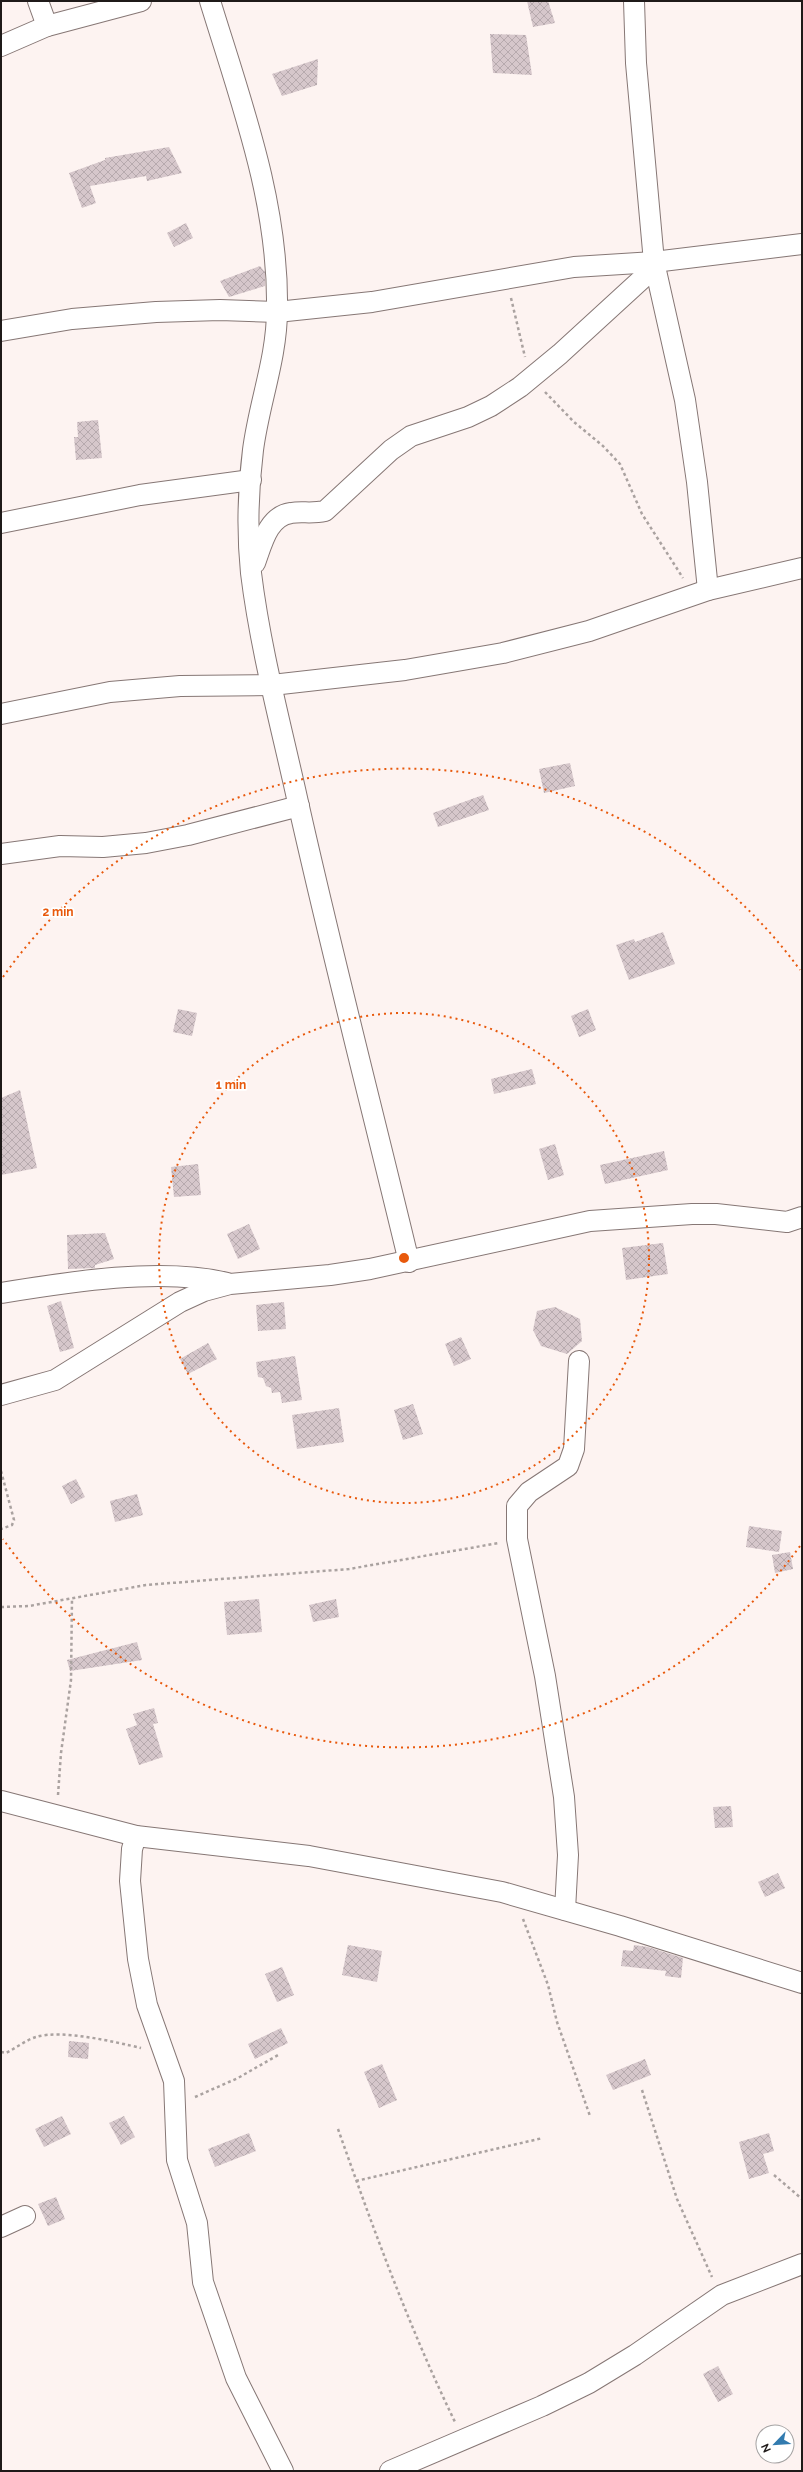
<svg xmlns="http://www.w3.org/2000/svg" width="803" height="2472" font-family="Raleway,sans-serif">
  <style>
    .building { fill: url(#building-cross-hatch) }
    .lines { fill: none; stroke-linecap: round; stroke-linejoin: round }
    .street-casing { stroke: #867775; stroke-width: 22 }
    .path { stroke: #aaa2a0; stroke-width: 2.5; stroke-dasharray: 3 3; stroke-linecap: butt }
    .street { stroke: #fff; stroke-width: 20 }
    .ring { fill: none; stroke: #e8590c; stroke-width: 2; stroke-dasharray: 2 4 }
    .centre { fill: #e8590c; stroke: #fff; stroke-width: 2 }
    .ring-label { font-size: 12px; text-anchor: middle; font-weight: bold; fill: #e8590c; stroke: #fff; stroke-width: 3.5; stroke-linejoin: round; paint-order: stroke }
  </style>
  <defs>
    <pattern id="building-cross-hatch" width="8" height="8" patternUnits="userSpaceOnUse"><rect width="8" height="8" fill="#d6c7cb"/><path d="M0 0l8 8M0 8l8-8" fill="none" stroke="#b7aaae"/></pattern>
  </defs>
  <rect width="100%" height="100%" fill="#fdf3f1"/>
  <g class="building">
    <path d="M527 1H548L555 23 533 27Z"/>
    <path d="M490 34 526 35 532 75 493 73Z"/>
    <path d="M318 59 317 85 282 96 272 74Z"/>
    <path d="M169 147 182 173 147 181 146 176 90 186 96 203 82 208 69 173 105 160V158Z"/>
    <path d="M186 223 193 238 174 247 167 233Z"/>
    <path d="M260 266 265 272V286L229 297 220 281Z"/>
    <path d="M98 420 102 458 76 460 74 437H78L77 422Z"/>
    <path d="M570 763 575 786 544 793 539 769Z"/>
    <path d="M483 795 489 810 438 827 433 813Z"/>
    <path d="M663 932 675 964 629 980 616 945 634 939 635 942Z"/>
    <path d="M178 1009 197 1013 192 1036 173 1032Z"/>
    <path d="M588 1009 596 1030 579 1037 571 1016Z"/>
    <path d="M532 1069 536 1084 494 1094 491 1079Z"/>
    <path d="M20 1090 37 1168 1 1175V1098Z"/>
    <path d="M555 1144 564 1175 548 1180 539 1149Z"/>
    <path d="M664 1151 668 1170 605 1184 600 1165Z"/>
    <path d="M198 1164 201 1195 174 1197 171 1167Z"/>
    <path d="M249 1224 260 1249 238 1259 227 1234Z"/>
    <path d="M105 1233 114 1259 95 1265V1268L68 1269 67 1235Z"/>
    <path d="M663 1243 668 1274 626 1280 622 1248Z"/>
    <path d="M61 1301 74 1348 60 1352 47 1306Z"/>
    <path d="M284 1302 286 1329 258 1331 256 1305Z"/>
    <path d="M555 1307 580 1319 582 1341 567 1354 541 1346 533 1330 537 1311Z"/>
    <path d="M461 1337 471 1359 454 1366 445 1344Z"/>
    <path d="M208 1343 217 1359 188 1374 180 1359Z"/>
    <path d="M295 1356 302 1400 282 1403 280 1392 272 1393 271 1388 266 1386 263 1378 258 1377 256 1362Z"/>
    <path d="M413 1404 423 1434 403 1440 394 1410Z"/>
    <path d="M339 1408 344 1442 297 1449 292 1415Z"/>
    <path d="M76 1479 85 1497 71 1504 62 1486Z"/>
    <path d="M137 1494 143 1515 115 1522 110 1501Z"/>
    <path d="M749 1526 782 1531 779 1552 746 1547Z"/>
    <path d="M790 1552 793 1569 775 1573 772 1555Z"/>
    <path d="M259 1599 262 1632 227 1635 224 1602Z"/>
    <path d="M336 1599 339 1617 313 1622 309 1605Z"/>
    <path d="M137 1642 142 1660 70 1671 67 1660Z"/>
    <path d="M154 1708 158 1723 153 1724 163 1757 139 1765 126 1729 137 1725 133 1714Z"/>
    <path d="M731 1806 733 1827 715 1828 713 1807Z"/>
    <path d="M778 1873 785 1888 765 1897 758 1882Z"/>
    <path d="M348 1945 382 1951 377 1982 342 1975Z"/>
    <path d="M634 1945 648 1947 683 1958 681 1978 665 1976 666 1971 621 1966 623 1950 633 1951Z"/>
    <path d="M282 1967 294 1995 277 2002 265 1974Z"/>
    <path d="M281 2028 288 2043 255 2059 248 2044Z"/>
    <path d="M69 2041 89 2043 88 2059 68 2057Z"/>
    <path d="M645 2059 651 2075 613 2090 606 2075Z"/>
    <path d="M382 2064 397 2100 379 2108 364 2072Z"/>
    <path d="M62 2116 71 2134 44 2147 35 2129Z"/>
    <path d="M124 2116 135 2137 121 2145 109 2123Z"/>
    <path d="M249 2133 256 2151 215 2167 208 2149Z"/>
    <path d="M769 2133 774 2151 763 2154 769 2173 749 2179 739 2142Z"/>
    <path d="M56 2197 65 2219 48 2226 38 2204Z"/>
    <path d="M718 2366 733 2394 718 2402 703 2374Z"/>
  </g>
  <g class="lines">
    <defs>
      <g id="street">
        <path d="M38 1 47 26"/>
        <path d="M210 1C241 102 279 203 277 310 277 358 259 403 253 450 248 490 247 533 251 573 260 646 279 718 295 789 330 947 371 1104 409 1262"/>
        <path d="M634 1 636 63 654 262 685 400 697 482 708 590"/>
        <path d="M1 46 47 26 141 1"/>
        <path d="M1 331 72 319 156 312 220 310 277 312 372 302 574 267 654 262 802 244"/>
        <path d="M1 523 140 495 251 480"/>
        <path d="M255 563C262 544 268 516 291 513 302 511 311 514 325 511L391 450 411 436 468 417 491 406 520 387 560 354 655 267"/>
        <path d="M1 714 110 692 180 686 272 685 405 670 503 653 589 631 708 590 802 568"/>
        <path d="M1 854 60 846 103 847 146 843 188 835 299 806"/>
        <path d="M1 1293C69 1282 161 1267 227 1283"/>
        <path d="M1 1395 55 1380 180 1302 204 1291 230 1284 330 1275 370 1269 590 1221 692 1214H716L787 1222 802 1217"/>
        <path d="M1 1801 136 1836 309 1856 502 1892 620 1926 802 1983"/>
        <path d="M136 1836 132 1849 130 1881 138 1959 147 2005 174 2081 177 2160 197 2223 203 2282 236 2378 283 2471"/>
        <path d="M565 1910 568 1855 564 1797 545 1676 517 1539V1506L529 1492 568 1466 574 1449 579 1361"/>
        <path d="M1 2227 25 2216"/>
        <path d="M390 2471 542 2406 589 2383 635 2355 722 2295 802 2264"/>
      </g>
    </defs>
    <use href="#street" class="street-casing"/>
    <g class="path">
      <path d="M511 298 525 357"/>
      <path d="M545 392 574 422 603 446 620 464 642 514 683 578"/>
      <path d="M1 1471 14 1520 12 1525 1 1529"/>
      <path d="M1 1607 29 1606 146 1585 349 1569 499 1543"/>
      <path d="M58 1795 61 1753 71 1680 72 1599"/>
      <path d="M523 1919 548 1985 557 2022 590 2116"/>
      <path d="M1 2052 6 2053C16 2048 26 2040 36 2037 62 2029 115 2042 141 2048"/>
      <path d="M642 2090 677 2199 712 2277"/>
      <path d="M195 2097 238 2078 278 2055"/>
      <path d="M338 2129C373 2228 409 2327 455 2422"/>
      <path d="M774 2175 802 2199"/>
      <path d="M356 2181 543 2138"/>
    </g>
    <use href="#street" class="street"/>
  </g>
  <g class="ring">
    <circle cx="404" cy="1258" r="245"/>
    <path d="M800 1546A490 490 0 0 1 3 1539M3 977A490 490 0 0 1 800 970"/>
  </g>
  <circle cx="404" cy="1258" r="6" class="centre"/>
  <g class="ring-label">
    <text x="58" y="916">2 min</text>
    <text x="231" y="1089">1 min</text>
  </g>
  <rect width="803" height="2472" fill="none" stroke="#1f1a19" stroke-width="4"/>
  <g transform="translate(775 2444) rotate(245)"><circle r="19" fill="#ffffff" stroke="#a5a3a3"/>
  <path d="M0-3L7 15L0 10L-7 15Z" fill="#327baf"/>
  <text y="-6" font-size="11" font-weight="bold" text-anchor="middle" fill="#1f1a19">N</text>
  </g>
</svg>
